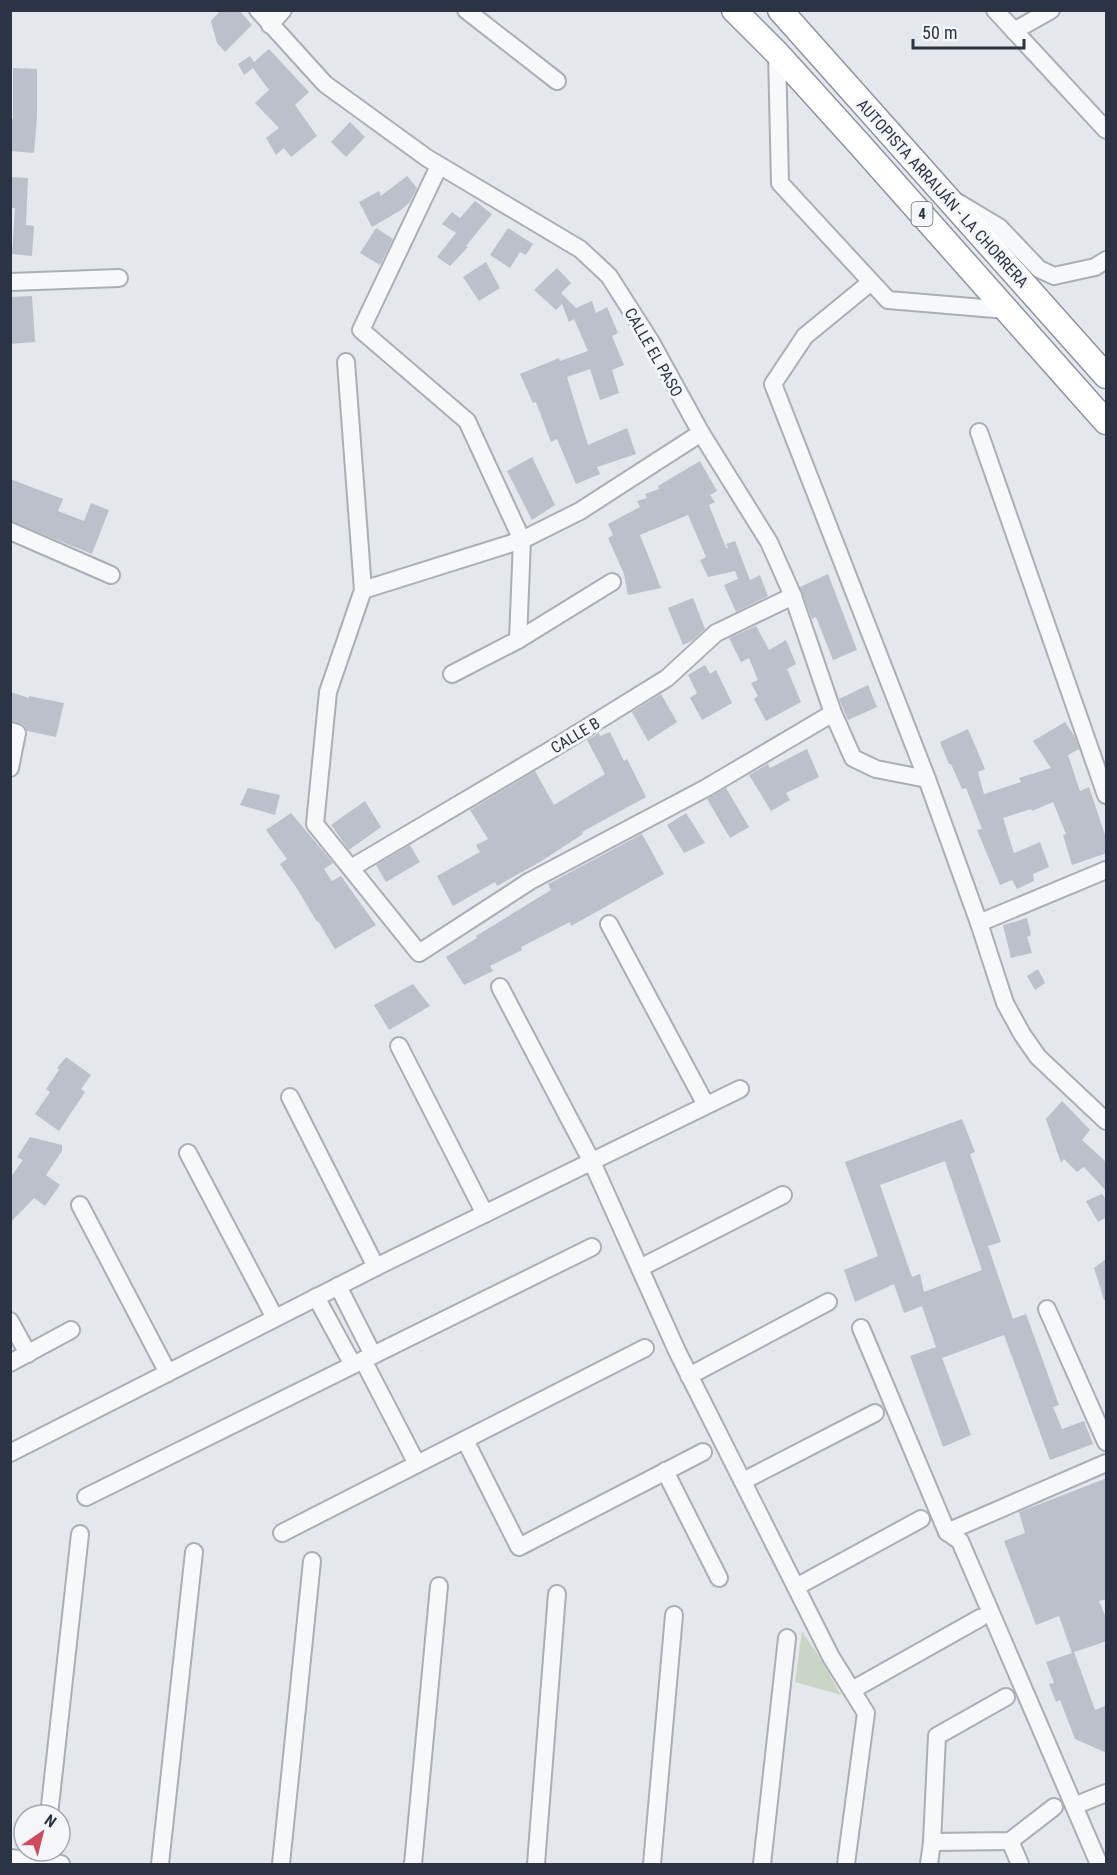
<svg xmlns="http://www.w3.org/2000/svg" width="1117" height="1875" font-family="'Roboto Condensed',sans-serif">
  <style>
    .green { fill: #c9d6c5 }
    .building { fill: #bbc0ca; fill-rule: evenodd }
    .lines { fill: none; stroke-linecap: round; stroke-linejoin: round }
    .minor-casing { stroke: #a9aeb7; stroke-width: 20 }
    .highway-casing { stroke: #8b94a3; stroke-width: 27 }
    .minor { stroke: #f7f8fa; stroke-width: 16 }
    .highway { stroke: #fff; stroke-width: 24 }
    .labels { text-anchor: middle; stroke-width: 6; stroke-linejoin: round; paint-order: stroke }
    .shield { fill: #f4f6f9; stroke: #676e7b; stroke-width: 1.5 }
    .shield-label { font-size: 15px; font-weight: bold; fill: #2b3445 }
    .street-label { font-size: 16px; fill: #2b3445; stroke: #f4f6f9 }
  </style>
  <rect width="100%" height="100%" fill="#e4e7ec"/>
  <path class="green" d="M802 1631 822 1661 841 1695 795 1682Z"/>
  <g class="building">
    <path d="M221 10H239L252 25 225 52 217 43 211 21Z"/>
    <path d="M269 49 309 92 295 105 317 136 291 157 284 148 276 155 266 138 279 128 255 103 269 90 253 68 244 75 238 64 250 56 254 62Z"/>
    <path d="M13 68 37 69V117L34 153 10 151V119H13Z"/>
    <path d="M350 122 365 137 346 157 331 142Z"/>
    <path d="M407 176 417 188 410 202 401 210 372 227 359 202 379 191 381 196Z"/>
    <path d="M10 177 28 178 26 225 34 226 32 256 12 254 15 208H10Z"/>
    <path d="M475 201 492 214 466 246 468 247 450 266 437 257 456 233 442 224 452 212 460 218Z"/>
    <path d="M376 228 393 239 380 265 360 253Z"/>
    <path d="M508 228 533 244 526 255 520 252 510 268 490 255Z"/>
    <path d="M486 262 500 288 479 301 463 277Z"/>
    <path d="M557 268 571 283 561 293 576 308 592 301 596 313 607 307 618 333 612 336 624 365 612 370 619 393 600 400 590 369 567 377 588 445 627 428 636 454 597 467 600 474 576 484 557 439 551 442 536 402 533 403 520 374 559 358 560 361 588 351 574 319 569 322 562 304 556 310 534 290Z"/>
    <path d="M32 296 35 342 10 344V297Z"/>
    <path d="M532 457 555 505 532 520 507 471Z"/>
    <path d="M700 461 717 491 710 495 715 502 709 505 726 548H728L726 544 735 541 750 580 760 575 768 596 736 612 724 585 738 579 735 571 708 577 700 560 706 557 688 515 640 535 661 588 628 595 624 574 608 538 613 535 608 524 640 507 637 501 647 498 645 494 659 489 658 486Z"/>
    <path d="M10 479 63 499 58 511 84 521 91 503 109 510 92 554 10 521Z"/>
    <path d="M828 574 857 650 833 660 816 617 812 619 800 587Z"/>
    <path d="M693 598 705 629 693 640 683 645 668 608Z"/>
    <path d="M756 626 769 650 786 640 796 664 787 669 801 702 766 721 754 699 758 696 751 683 758 680 749 658 741 662 729 638Z"/>
    <path d="M705 665 710 674 716 670 732 703 702 720 690 698 697 693 688 675Z"/>
    <path d="M868 685 877 707 848 720 839 699Z"/>
    <path d="M10 692 29 698V696L64 703 56 737 27 731 24 725 10 721Z"/>
    <path d="M661 694 677 722 648 741 632 712Z"/>
    <path d="M1065 722 1075 737 1079 749 1068 755 1080 791 1089 787 1107 841V853L1072 865 1063 835 1066 834 1053 802 1032 811 1031 809 1003 818 1014 853 1040 842 1049 867 1033 874 1034 881 1017 889 1012 880 1000 885 977 830 982 829 966 788 962 789 951 764H949L940 742 968 729 985 769 978 772 984 794 1021 782 1019 778 1051 768 1033 741Z"/>
    <path d="M610 732 624 761 627 759 646 797 582 832 583 834 540 862 497 886 495 882 453 906 437 876 480 852 476 845 488 839 470 810 535 771 554 805 605 774 587 740 599 733 600 736Z"/>
    <path d="M807 749 819 777 786 793 790 800 771 811 749 775 768 764 770 768Z"/>
    <path d="M248 788 280 795 275 815 240 805Z"/>
    <path d="M726 788 749 827 730 838 707 799Z"/>
    <path d="M365 801 381 827 349 850 331 825Z"/>
    <path d="M291 813 333 863 324 869 332 881 341 876 376 925 335 949 318 921 317 922 296 887 280 864 287 859 266 830Z"/>
    <path d="M686 813 705 843 684 853 667 825Z"/>
    <path d="M642 834 664 874 571 926 570 922 521 947 522 950 490 966 493 971 464 985 446 957 477 938 476 936 551 890 548 884Z"/>
    <path d="M410 845 420 862 386 882 376 865Z"/>
    <path d="M1027 918 1031 935 1027 937 1032 953 1011 958 1003 925Z"/>
    <path d="M1038 969 1045 983 1035 990 1027 976Z"/>
    <path d="M413 984 430 1006 389 1030 374 1005Z"/>
    <path d="M66 1057 91 1075 81 1089 85 1092 59 1131 35 1114 50 1092 46 1089 59 1070 57 1068Z"/>
    <path d="M1062 1101 1090 1130 1082 1140 1107 1163V1192L1084 1167 1077 1172 1064 1159 1061 1163 1046 1119Z"/>
    <path d="M962 1119 975 1152 970 1154 1001 1242 988 1246 1013 1319 1026 1314 1059 1405 1053 1407 1062 1429 1084 1421 1093 1444 1050 1460 1004 1335 942 1358 971 1435 943 1447 910 1356 936 1347 922 1306 904 1313 894 1284 855 1302 844 1270 878 1256 845 1162ZM945 1161 982 1270 924 1292 920 1274 912 1277 880 1185Z"/>
    <path d="M30 1137 62 1145V1151L46 1175 60 1185 45 1206 34 1198 10 1223V1178L23 1160 17 1157Z"/>
    <path d="M1102 1194 1107 1201V1217L1098 1222 1086 1201Z"/>
    <path d="M1107 1258V1299L1104 1300 1094 1268Z"/>
    <path d="M1107 1478V1599L1099 1601 1107 1620V1641L1074 1652 1095 1710 1107 1705V1753L1075 1739 1060 1700 1056 1702 1049 1684 1054 1683 1046 1662 1072 1653 1059 1616 1036 1625 1004 1541 1025 1533 1019 1512Z"/>
  </g>
  <g class="lines">
    <defs>
      <g id="minor">
        <path d="M258 10 325 84 427 158 580 249 609 276 651 342 701 433 769 542 793 596 833 713 853 758 876 769 927 779"/>
        <path d="M466 10 557 81"/>
        <path d="M995 10 1106 130"/>
        <path d="M270 25 283 10"/>
        <path d="M1014 31 1051 10"/>
        <path d="M777 53 780 183 888 300 1007 310"/>
        <path d="M439 166 361 330 467 421 522 540 518 640"/>
        <path d="M959 203 999 227 1039 269 1054 276 1095 267 1106 260"/>
        <path d="M10 282 119 278"/>
        <path d="M871 282 805 336 773 384 927 779 979 923 1005 1003 1022 1034 1038 1057 1106 1121"/>
        <path d="M346 362 363 590 328 692 315 824 419 953 530 881 706 788 833 713"/>
        <path d="M979 432 1106 795"/>
        <path d="M10 531 111 575"/>
        <path d="M363 590 522 540 580 511 701 433"/>
        <path d="M452 674 518 640 612 582"/>
        <path d="M10 731 17 733 10 768"/>
        <path d="M351 868 554 748 667 678 716 633 793 596"/>
        <path d="M979 923 1106 870"/>
        <path d="M609 924 706 1105"/>
        <path d="M500 987 592 1162 677 1351 831 1657 866 1713 846 1864"/>
        <path d="M399 1046 485 1214"/>
        <path d="M290 1097 376 1267"/>
        <path d="M188 1153 275 1318"/>
        <path d="M80 1205 168 1373"/>
        <path d="M640 1268 783 1195"/>
        <path d="M338 1286 373 1355"/>
        <path d="M316 1297 353 1365"/>
        <path d="M1047 1309 1106 1442"/>
        <path d="M10 1321 28 1354"/>
        <path d="M861 1328 947 1532 960 1541 1099 1864"/>
        <path d="M363 1360 417 1464"/>
        <path d="M10 1363 71 1330"/>
        <path d="M689 1376 828 1302"/>
        <path d="M465 1440 519 1547 703 1452"/>
        <path d="M10 1453 376 1267 740 1089"/>
        <path d="M665 1471 719 1578"/>
        <path d="M743 1481 875 1413"/>
        <path d="M86 1497 592 1247"/>
        <path d="M947 1532 1106 1463"/>
        <path d="M282 1533 645 1348"/>
        <path d="M796 1587 921 1519"/>
        <path d="M852 1690 980 1618"/>
        <path d="M1074 1806 1106 1793"/>
        <path d="M49 1815 80 1534"/>
        <path d="M1010 1841 1020 1864"/>
        <path d="M932 1842 1010 1841 1054 1807"/>
        <path d="M10 1858 61 1864"/>
        <path d="M160 1864 194 1552"/>
        <path d="M281 1864 312 1561"/>
        <path d="M413 1864 439 1586"/>
        <path d="M536 1864 557 1594"/>
        <path d="M652 1864 674 1615"/>
        <path d="M762 1864 787 1638"/>
        <path d="M929 1864 932 1842 937 1736 1006 1697"/>
      </g>
      <g id="highway">
        <path d="M734 10 777 53 862 147 1106 422"/>
        <path d="M780 10 1106 376"/>
      </g>
    </defs>
    <use href="#minor" class="minor-casing"/>
    <use href="#highway" class="highway-casing"/>
    <use href="#minor" class="minor"/>
    <use href="#highway" class="highway"/>
  </g>
  <g class="labels">
    <rect class="shield" x="911.5" y="202" width="21" height="24" rx="4.5"/>
    <g class="shield-label">
      <text x="922" y="219">4</text>
    </g>
    <g class="street-label">
      <text transform="translate(943 193) rotate(48)" y="6">AUTOPISTA ARRAIJÁN - LA CHORRERA</text>
      <text transform="translate(654 352) rotate(60)" y="6">CALLE EL PASO</text>
      <text transform="translate(575 735) rotate(-31)" y="6">CALLE B</text>
    </g>
  </g>
  <rect width="1117" height="1875" fill="none" stroke="#2b3445" stroke-width="24"/>
  <g transform="translate(42 1833) rotate(35)"><circle r="28" fill="#f4f6f9" stroke="#a4a8b1" stroke-width="1.5"/>
  <path d="M0-4.5L10 22L0 15L-10 22Z" fill="#d1495b"/>
  <text y="-9" font-size="16" font-weight="bold" text-anchor="middle" fill="#2b3445">N</text>
  </g>
  <path d="M913 39v9h111v-9" fill="none" stroke="#2b3445" stroke-width="3"/>
  <text x="922" y="39" font-size="18" fill="#2b3445" stroke="#f4f6f9" stroke-width="4.5" paint-order="stroke">50 m</text>
</svg>
